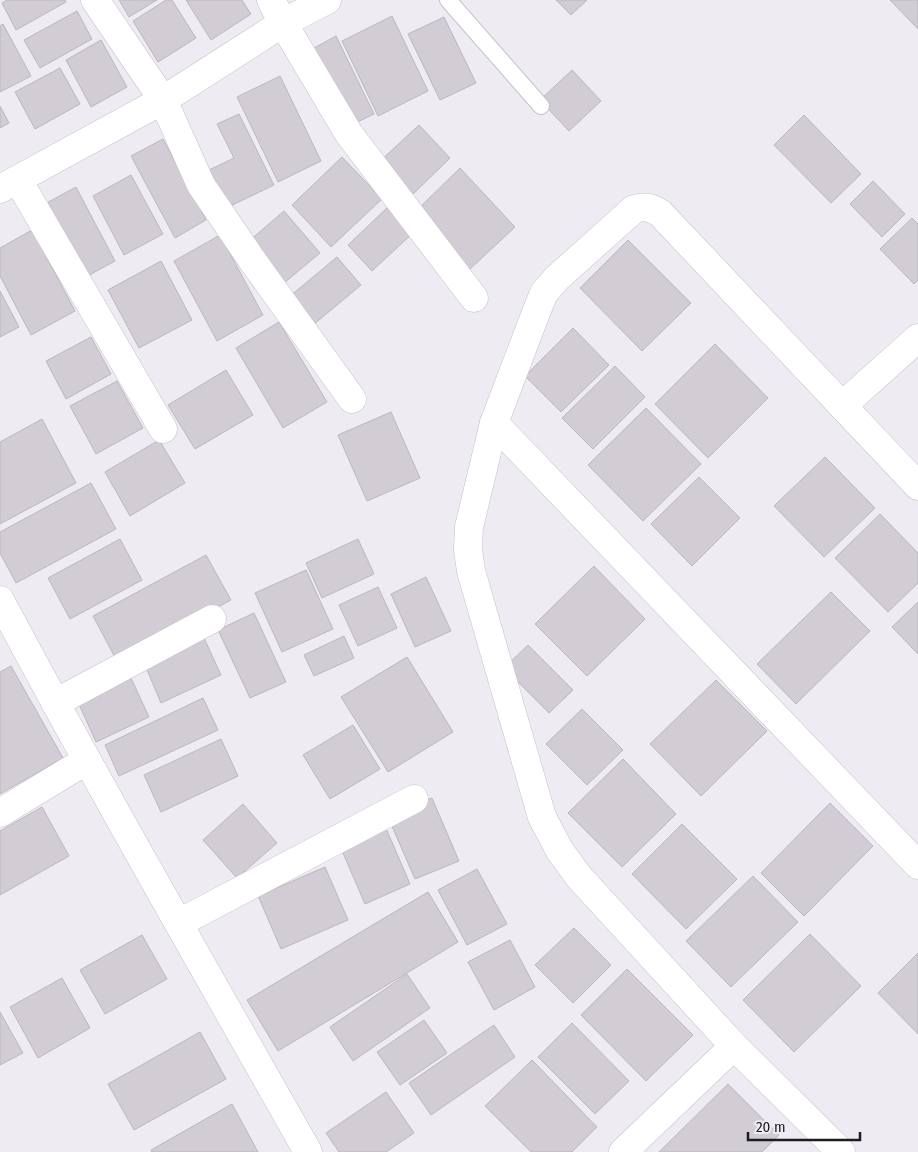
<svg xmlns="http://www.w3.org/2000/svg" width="918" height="1152" font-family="'Fira Sans Condensed',sans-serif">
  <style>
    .building { fill: #d2cdd5; stroke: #bbb7be }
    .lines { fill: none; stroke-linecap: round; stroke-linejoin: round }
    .service-casing { stroke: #c5c1c8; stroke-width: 18 }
    .minor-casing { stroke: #c5c1c8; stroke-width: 29 }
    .service { stroke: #fff; stroke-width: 16 }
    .minor { stroke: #fff; stroke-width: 28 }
  </style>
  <rect width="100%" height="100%" fill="#efebf2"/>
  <g class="building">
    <path d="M7 0H65L66 2 16 30 2 3Z"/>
    <path d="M119 0H157L129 17Z"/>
    <path d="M166 0H172L196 38 158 62 133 21Z"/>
    <path d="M186 0H242L251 14 211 40Z"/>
    <path d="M556 0H587L571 15Z"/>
    <path d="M890 0H918V29Z"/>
    <path d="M77 11 92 39 40 68 24 40Z"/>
    <path d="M392 16 428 91 378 116 342 41Z"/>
    <path d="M444 17 476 83 440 100 408 34Z"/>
    <path d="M3 24 31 76 0 92V26Z"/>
    <path d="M336 36 374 114 347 127 305 53Z"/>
    <path d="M101 40 127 87 91 107 66 60Z"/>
    <path d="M60 68 80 104 35 129 15 92Z"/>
    <path d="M572 70 601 101 569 131 540 100Z"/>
    <path d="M280 76 321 161 278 182 237 97Z"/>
    <path d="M0 106 9 123 0 128Z"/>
    <path d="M239 114 274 185 226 208 209 170 234 158 217 124Z"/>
    <path d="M804 115 861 174 831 203 774 145Z"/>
    <path d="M419 125 450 158 409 198 377 164Z"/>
    <path d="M163 139 206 220 175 238 131 156Z"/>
    <path d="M342 157 382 199 331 247 292 205Z"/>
    <path d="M460 168 515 227 469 270 415 212Z"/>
    <path d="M131 175 163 234 124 255 93 196Z"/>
    <path d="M873 181 905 214 882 237 850 204Z"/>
    <path d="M76 187 115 261 80 280 41 206Z"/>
    <path d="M389 206 414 232 372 271 348 245Z"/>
    <path d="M284 211 320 253 284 283 249 241Z"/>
    <path d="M912 218 918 224V280L914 284 880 249Z"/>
    <path d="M32 230 75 311 31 335 0 276V248Z"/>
    <path d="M220 235 263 315 217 341 174 261Z"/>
    <path d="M628 240 691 303 642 351 580 288Z"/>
    <path d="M337 257 361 285 313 325 289 297Z"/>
    <path d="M161 261 192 320 139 348 108 290Z"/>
    <path d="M0 291 19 327 0 337Z"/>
    <path d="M279 322 327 402 283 428 236 348Z"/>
    <path d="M573 328 609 365 561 412 525 376Z"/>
    <path d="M91 337 111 374 66 399 46 361Z"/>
    <path d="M715 344 768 398 708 458 655 404Z"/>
    <path d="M615 366 645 397 593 449 562 418Z"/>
    <path d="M226 370 253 415 195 449 168 405Z"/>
    <path d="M117 381 143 428 96 454 70 406Z"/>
    <path d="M646 408 701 464 643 521 588 465Z"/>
    <path d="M391 412 420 478 367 501 338 435Z"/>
    <path d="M42 419 76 483 0 524V442Z"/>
    <path d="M159 440 185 483 130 516 105 472Z"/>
    <path d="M825 457 875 508 824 557 774 506Z"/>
    <path d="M699 477 740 518 692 566 651 524Z"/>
    <path d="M91 483 116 529 16 583 0 553V532Z"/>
    <path d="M880 514 918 553V583L888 612 835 558Z"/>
    <path d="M120 539 142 580 70 619 48 578Z"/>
    <path d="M358 539 374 574 322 598 306 563Z"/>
    <path d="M206 555 231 600 117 661 93 616Z"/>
    <path d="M594 566 645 619 587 676 535 624Z"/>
    <path d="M306 570 333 629 282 652 255 593Z"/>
    <path d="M426 577 451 631 415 647 391 594Z"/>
    <path d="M378 587 397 628 358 646 339 605Z"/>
    <path d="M831 592 870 631 796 704 757 664Z"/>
    <path d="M918 602V654L892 627Z"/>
    <path d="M254 613 286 682 250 698 218 630Z"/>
    <path d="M344 636 354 658 314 676 304 655Z"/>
    <path d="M204 638 221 675 161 703 145 665Z"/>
    <path d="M528 645 573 690 549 713 504 668Z"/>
    <path d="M407 657 453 732 388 772 341 697Z"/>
    <path d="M11 666 63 758 0 794V672Z"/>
    <path d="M131 678 149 717 96 742 78 702Z"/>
    <path d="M716 680 767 731 701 796 650 744Z"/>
    <path d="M203 698 218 730 119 776 105 745Z"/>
    <path d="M582 709 623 750 587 785 546 744Z"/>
    <path d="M353 725 380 769 330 799 303 755Z"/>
    <path d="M221 739 238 776 161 812 144 775Z"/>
    <path d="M623 759 676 814 622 867 568 813Z"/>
    <path d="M432 798 459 861 415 879 388 817Z"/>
    <path d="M830 803 873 846 804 916 761 873Z"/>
    <path d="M243 804 277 843 237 878 203 840Z"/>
    <path d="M42 807 69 856 0 895V831Z"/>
    <path d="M682 824 737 879 686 929 632 874Z"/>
    <path d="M385 826 410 884 365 904 340 846Z"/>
    <path d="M325 867 348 920 281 949 258 896Z"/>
    <path d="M477 869 507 924 467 945 438 890Z"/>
    <path d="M753 876 798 922 731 987 686 941Z"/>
    <path d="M428 892 458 942 278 1051 247 1000Z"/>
    <path d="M574 928 611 965 573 1003 535 965Z"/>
    <path d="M810 934 861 986 794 1052 743 1000Z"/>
    <path d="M142 935 167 979 105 1014 80 970Z"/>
    <path d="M510 940 535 987 494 1010 468 962Z"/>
    <path d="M918 953V1034L878 993Z"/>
    <path d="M627 969 693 1035 646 1081 581 1015Z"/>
    <path d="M407 974 430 1008 353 1061 330 1027Z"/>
    <path d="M62 978 90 1028 38 1058 10 1007Z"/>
    <path d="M0 1012 23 1053 0 1065Z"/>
    <path d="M424 1020 447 1053 400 1085 377 1052Z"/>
    <path d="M572 1023 629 1081 595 1114 538 1057Z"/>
    <path d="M494 1025 515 1057 431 1115 409 1083Z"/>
    <path d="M200 1032 226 1079 134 1130 108 1084Z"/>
    <path d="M532 1060 597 1127 572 1152H531L485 1106Z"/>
    <path d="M728 1084 779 1135 762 1152H659Z"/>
    <path d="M386 1092 414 1133 386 1152H339L326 1133Z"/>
    <path d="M232 1104 258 1152H152L151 1150Z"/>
  </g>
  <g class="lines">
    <defs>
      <path id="service" d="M448 0 541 106"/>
      <g id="minor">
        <path d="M95 0 163 100 201 185 252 260 352 399"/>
        <path d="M271 0 283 23 349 134 474 298"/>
        <path d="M18 180 163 429"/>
        <path d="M0 189 163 100 283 23 327 0"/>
        <path d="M842 406 918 338"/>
        <path d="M494 423 918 865"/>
        <path d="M0 600C99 786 204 968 308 1152"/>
        <path d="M55 703 212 619"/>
        <path d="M0 813 87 760"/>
        <path d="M179 923 414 799"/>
        <path d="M623 1152 734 1046"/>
        <path d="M841 1152 734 1046 579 877 560 851 542 817 471 571 468 550 469 527 494 423 537 310 544 293 557 278 634 209C645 206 650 207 660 213L918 486"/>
      </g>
    </defs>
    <use href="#service" class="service-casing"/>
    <use href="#minor" class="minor-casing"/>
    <use href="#service" class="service"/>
    <use href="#minor" class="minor"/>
  </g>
  <path d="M748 1132v8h112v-8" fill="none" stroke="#1d1c1e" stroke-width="2.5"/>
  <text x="756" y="1132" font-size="15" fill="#1d1c1e" stroke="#efebf2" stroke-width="4" paint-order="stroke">20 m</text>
</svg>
